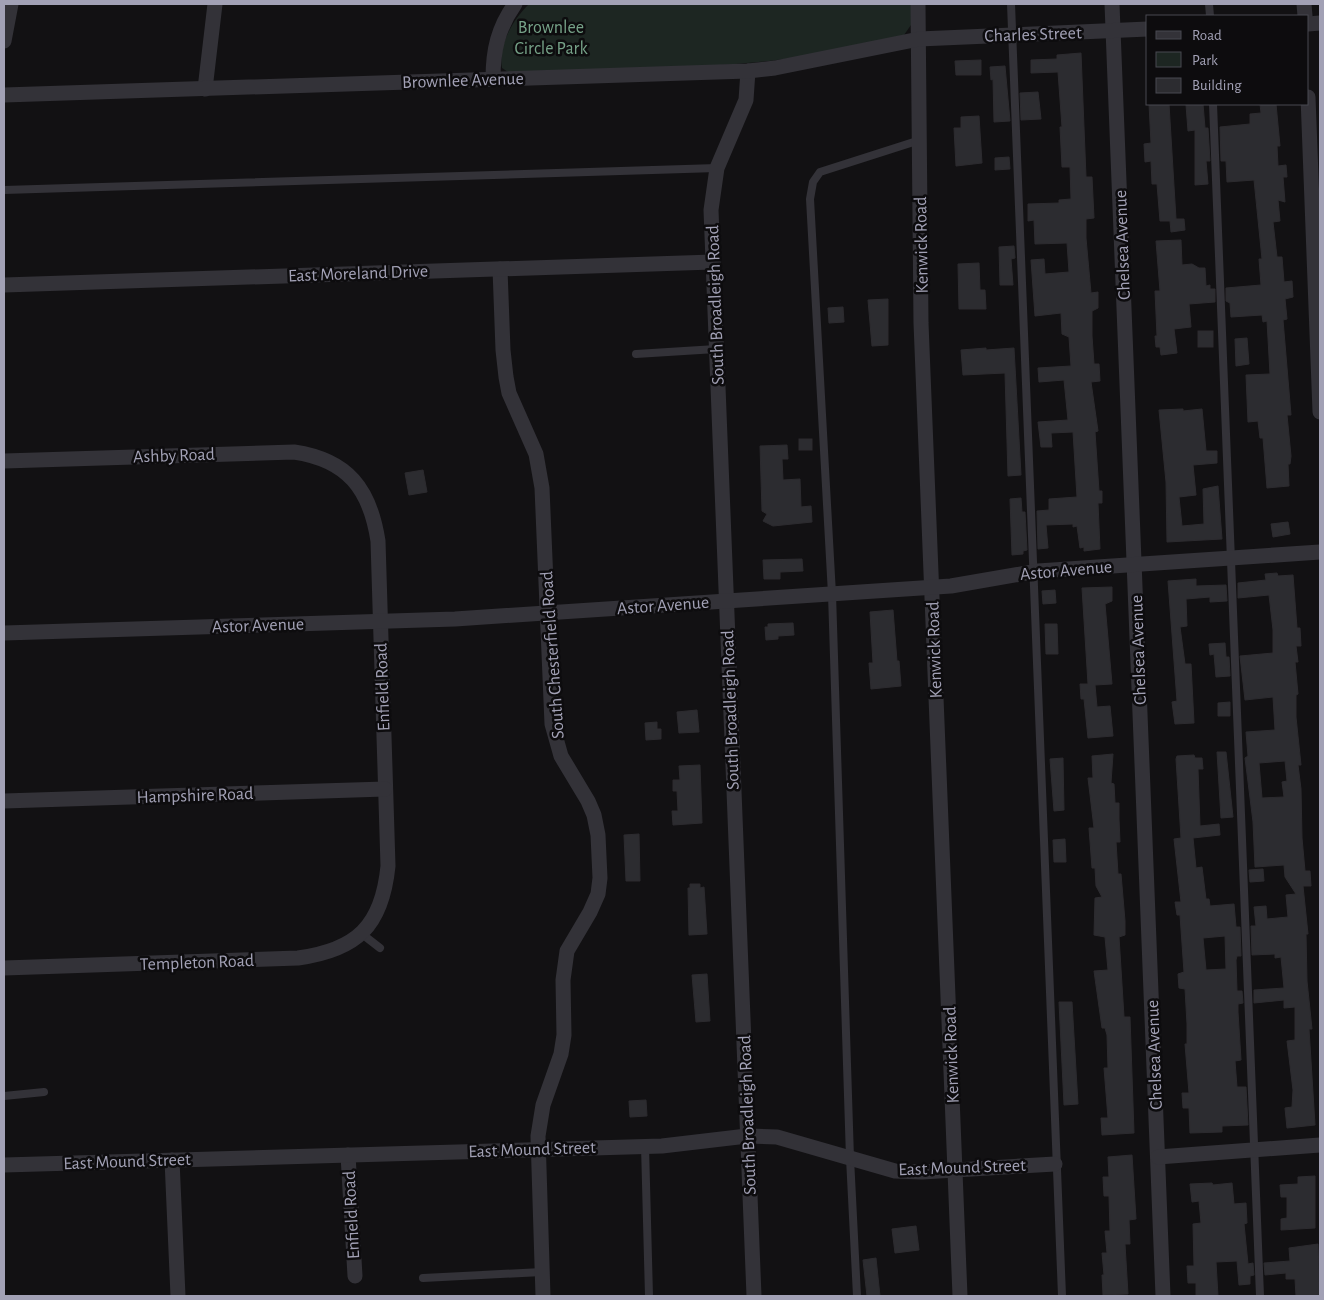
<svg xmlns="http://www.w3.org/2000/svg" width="1324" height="1300" font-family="'Alegreya Sans',sans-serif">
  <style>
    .green { fill: #1d2622 }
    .building { fill: #2c2c30; stroke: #2c2b2f; fill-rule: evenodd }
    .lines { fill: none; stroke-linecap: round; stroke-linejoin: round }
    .service { stroke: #333238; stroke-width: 8 }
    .minor { stroke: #333238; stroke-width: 15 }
    .labels { text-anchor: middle; stroke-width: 5; stroke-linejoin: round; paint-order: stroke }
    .park-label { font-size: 18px; fill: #76a288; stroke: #0d0c0e }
    .street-label { font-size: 18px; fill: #a2a1b5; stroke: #0d0c0e }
  </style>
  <rect width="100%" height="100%" fill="#121113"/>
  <path class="green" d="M529 4H911V25L904 35C859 45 815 56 769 61 683 70 595 69 508 72L502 68C498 44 513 20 529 4Z"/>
  <g class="building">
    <path d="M1081 53 1086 177H1092L1094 218 1086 219V238L1091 293 1098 292V308L1092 311V336L1094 364H1099L1100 381 1091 382 1098 431 1095 432 1099 491H1102V503H1098L1100 549 1084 551V547L1080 548 1077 526 1073 527V524L1046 525 1048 548 1038 549 1037 511 1049 510V499L1077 497 1073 432 1051 433 1052 447H1041L1038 422 1068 420 1064 380 1039 382 1038 368 1071 366 1069 337 1062 334 1061 313 1035 316 1031 260 1044 259 1045 274 1069 272 1067 243 1035 244 1034 220 1028 221V204L1059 203V200L1071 199 1070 167H1062L1060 127H1062L1058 72 1031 73V60L1057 59V55Z"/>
    <path d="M981 60V75H956L955 61Z"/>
    <path d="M1005 66 1010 121 994 122 993 79 991 80 990 67Z"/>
    <path d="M1038 92 1041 119 1021 120 1020 93Z"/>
    <path d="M1149 104H1169L1176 219H1184L1185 230 1171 232 1170 221H1160L1157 184H1152L1151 161 1145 162 1144 144 1151 143Z"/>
    <path d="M1203 104 1205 128H1208L1210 161H1206L1208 184 1195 185V130L1188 131 1186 105Z"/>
    <path d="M1260 104H1276L1280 146H1277L1278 166 1286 165 1287 177H1283L1285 202 1278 200 1280 221 1273 222 1277 257H1282L1284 282 1292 281 1293 297 1285 299 1287 319 1283 320 1291 415H1287L1291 456 1290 464H1288L1289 486 1267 488 1263 438H1260L1258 421 1248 422 1246 375 1270 374 1267 321 1263 322 1262 315 1231 317 1230 303 1226 301V288L1261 285 1259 259H1262L1254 180 1227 182 1226 161H1221L1220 127 1250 124V114L1261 113Z"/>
    <path d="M979 116 982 163 956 166 954 128H961V117Z"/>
    <path d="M1009 157 1010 169 995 170V158Z"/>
    <path d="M1181 240 1182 265 1192 264 1199 268H1205L1206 286 1210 285V289H1215V302L1189 304 1191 327 1174 329 1177 353 1161 355 1160 347H1156L1155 336H1157L1155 291H1160L1156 241Z"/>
    <path d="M1014 246 1015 258 1011 259 1013 285H1000L999 247Z"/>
    <path d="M979 263 980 290H985L986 309H959L958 264Z"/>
    <path d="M888 299V345L872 346 868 300Z"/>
    <path d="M843 307 844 322 829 323 828 308Z"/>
    <rect x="1198" y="331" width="15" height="16"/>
    <path d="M1247 338 1249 364 1236 366 1235 339Z"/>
    <path d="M986 348V350L1014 348 1021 475 1008 476 1005 373 963 375 961 350Z"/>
    <path d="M1183 409V411L1202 409 1206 451H1217V463L1193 465 1196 495 1179 497 1182 526 1204 524 1203 489 1218 486 1222 539 1167 542 1166 482 1159 410Z"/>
    <rect x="799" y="439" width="13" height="11"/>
    <path d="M787 445 788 459H782L783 480 800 479 801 507 811 506 812 522 773 526 763 521 767 514 762 511 760 446Z"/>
    <path d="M423 470 427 492 409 495 405 473Z"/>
    <path d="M1021 498 1022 512H1025L1027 550 1023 551V554L1012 555 1010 499Z"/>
    <path d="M1288 522 1290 534 1273 537 1271 524Z"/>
    <path d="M802 559 803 571 780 572V579H764L763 560Z"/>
    <path d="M1277 573 1278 576 1293 575 1297 628H1300L1301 646H1296L1298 662H1295L1298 694 1296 695V717L1301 765H1298L1301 789 1302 838 1305 871H1310L1311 886H1303L1308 934H1306L1307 981 1312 1029H1309L1315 1125 1287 1128 1285 1108 1292 1107 1293 1090 1287 1041 1295 1040V1007L1284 1008V1000L1254 1003V990L1284 988 1281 957 1275 958V954L1252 955 1251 926H1256L1254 907 1266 906 1267 919 1288 917 1286 895 1296 894 1285 877 1284 865 1255 867 1253 822 1245 758 1248 756 1246 732 1275 730 1273 697 1245 700 1240 656 1273 653V630L1269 595 1238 598V583L1266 580 1265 574ZM1285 761 1287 781 1282 782 1284 797 1262 798 1259 763Z"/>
    <path d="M1196 579V586L1226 585 1227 601 1210 602V597L1186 599 1187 626 1180 627 1185 664H1191L1194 723 1175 724 1172 702 1177 701 1168 581Z"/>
    <path d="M1112 587V601L1105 604 1112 684 1095 685 1097 707 1110 706 1113 736 1088 738 1084 699H1081L1080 684H1088L1082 588Z"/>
    <path d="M1055 590 1056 603 1043 604 1042 591Z"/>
    <path d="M893 610 897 661H899L901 686 871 689 869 663H873L870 612Z"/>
    <path d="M793 623 794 635 778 636V639L766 640 765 627H768V624Z"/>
    <path d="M1045 624H1057L1058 654H1046Z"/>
    <path d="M1225 643 1226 657H1229L1230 676 1216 677 1214 654 1210 655 1209 644Z"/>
    <path d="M1230 702V716H1218V703Z"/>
    <path d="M697 710 699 732 679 733 677 712Z"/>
    <path d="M657 722V729H661V739L646 740 645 723Z"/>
    <path d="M1217 752H1226L1233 817 1221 818Z"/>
    <path d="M1113 754 1111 783 1114 784 1115 803H1119V819L1120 842H1116L1118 874H1121L1125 921V935L1119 937 1124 1017H1130L1134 1133 1102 1135 1101 1118H1108L1104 1068H1108L1107 1035 1105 1028H1102L1094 971 1108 970 1105 937 1094 935 1095 898 1102 897 1096 886 1095 868H1092L1089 828H1094L1088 778H1093L1092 756Z"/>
    <path d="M1194 755 1195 758H1202L1203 769H1198L1200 826 1219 824 1220 835 1193 838 1196 868 1202 867 1206 899H1209L1210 906 1234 904 1236 927H1240L1241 956H1237L1236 960 1237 991H1242L1243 1003 1238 1004V1012L1241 1060 1235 1061 1237 1087H1246L1248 1125 1222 1126V1132L1190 1133 1189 1108H1183L1182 1093H1189L1185 1044H1187V1024L1185 989 1179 988 1178 974 1184 972 1180 915H1177L1175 902H1181L1174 839 1181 838 1176 759 1177 756ZM1225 936 1226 969 1206 970 1203 938Z"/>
    <path d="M1063 758 1064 810 1054 811 1050 759Z"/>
    <path d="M700 765 702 823 673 825 672 811H678L677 791H673V780H680L679 766Z"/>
    <path d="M639 834 640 881H626L624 835Z"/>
    <path d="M1065 839 1066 862H1054L1053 840Z"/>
    <path d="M1263 869 1264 881 1250 882 1249 870Z"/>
    <path d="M690 884H700V888L704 887 707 934 689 935 688 888H690Z"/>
    <path d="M707 974 710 1021 696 1022 692 975Z"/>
    <path d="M1059 1002H1072L1078 1104 1064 1105Z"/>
    <path d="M646 1100 647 1116 630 1117 629 1101Z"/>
    <path d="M1132 1155 1136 1219 1129 1220 1130 1244H1125L1128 1294 1103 1295 1102 1275H1104L1102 1253H1107L1105 1231H1110L1109 1196H1104L1103 1177H1109L1108 1157Z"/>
    <path d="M1315 1176V1228L1281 1230V1219L1287 1218V1197H1281L1280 1185 1298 1184V1177Z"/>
    <path d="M1212 1183 1213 1185 1232 1183 1234 1204 1246 1203 1247 1223 1244 1224 1248 1264 1253 1263 1254 1275 1250 1276V1284L1239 1285 1237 1261 1216 1262 1218 1296H1196V1283H1188L1187 1266H1194L1193 1224 1201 1223 1199 1201 1192 1202 1190 1184Z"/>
    <path d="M916 1226 919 1250 895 1253 892 1229Z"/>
    <path d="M1318 1244 1320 1296H1296L1295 1279H1286V1273L1265 1275 1264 1263 1290 1261 1289 1248Z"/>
    <path d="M876 1258 880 1296H867L863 1260Z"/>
  </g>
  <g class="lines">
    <g class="service">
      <path d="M1011 4 1062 1296"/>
      <path d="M1209 4 1210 16"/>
      <path d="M1213 104 1260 1296"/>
      <path d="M4 190 717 168"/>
      <path d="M636 354 716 349"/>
      <path d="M362 934 380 948"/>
      <path d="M4 1096 44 1092"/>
      <path d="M645 1146 649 1296"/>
      <path d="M423 1278 542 1272"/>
      <path d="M857 1296 850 1158 832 594 810 199 813 182 820 172 920 140"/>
    </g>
    <g class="minor">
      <path d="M918 4 921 323 960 1296"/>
      <path d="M1112 4 1163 1296"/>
      <path d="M1304 4 1305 16"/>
      <path d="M1308 24 1320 23"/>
      <path d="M4 41 11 4"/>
      <path d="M748 71 746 100 717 168 711 210 754 1296"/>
      <path d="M493 79C493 50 498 28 515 4"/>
      <path d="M205 89 215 4"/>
      <path d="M4 95 748 71 775 68 919 39 1148 29"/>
      <path d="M1308 97 1320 412"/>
      <path d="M500 269 503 350 506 377 509 393 536 454 542 488 552 724 561 756 588 801 594 815 598 835 600 878 598 894 590 912 567 951 563 980 564 1035 561 1054 543 1105 538 1136 543 1296"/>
      <path d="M4 285 713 262"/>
      <path d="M4 461 294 452C348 460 370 489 378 541L388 866C382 926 357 950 298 958L4 968"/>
      <path d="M4 633 455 619 951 586 1038 571 1320 552"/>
      <path d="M4 801 385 789"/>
      <path d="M348 1155 355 1276"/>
      <path d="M1158 1157 1320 1145"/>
      <path d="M172 1160 178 1296"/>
      <path d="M4 1165 662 1146 747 1136 777 1137 895 1171 922 1172 1055 1164"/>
    </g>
  </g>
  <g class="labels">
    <g class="park-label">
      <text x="551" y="33">Brownlee<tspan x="551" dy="21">Circle Park</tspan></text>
    </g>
    <g class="street-label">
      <text transform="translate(1033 34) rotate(-2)" y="6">Charles Street</text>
      <text transform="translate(463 80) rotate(-2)" y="6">Brownlee Avenue</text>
      <text transform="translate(921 245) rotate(-91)" y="6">Kenwick Road</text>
      <text transform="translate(1122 245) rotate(-92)" y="6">Chelsea Avenue</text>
      <text transform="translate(358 273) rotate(-2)" y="6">East Moreland Drive</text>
      <text transform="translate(715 305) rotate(-92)" y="6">South Broadleigh Road</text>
      <text transform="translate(174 455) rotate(-2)" y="6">Ashby Road</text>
      <text transform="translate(1066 570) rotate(-5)" y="6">Astor Avenue</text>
      <text transform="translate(663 605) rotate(-4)" y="6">Astor Avenue</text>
      <text transform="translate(258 625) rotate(-2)" y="6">Astor Avenue</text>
      <text transform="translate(934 650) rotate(-92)" y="6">Kenwick Road</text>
      <text transform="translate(1138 650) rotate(-92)" y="6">Chelsea Avenue</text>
      <text transform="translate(552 655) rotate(-94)" y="6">South Chesterfield Road</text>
      <text transform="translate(382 687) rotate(-92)" y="6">Enfield Road</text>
      <text transform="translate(730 710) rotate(-92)" y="6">South Broadleigh Road</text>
      <text transform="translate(195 795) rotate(-2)" y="6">Hampshire Road</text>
      <text transform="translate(197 962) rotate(-2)" y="6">Templeton Road</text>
      <text transform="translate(951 1055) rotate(-92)" y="6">Kenwick Road</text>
      <text transform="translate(1154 1055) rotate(-92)" y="6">Chelsea Avenue</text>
      <text transform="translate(747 1115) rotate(-92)" y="6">South Broadleigh Road</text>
      <text transform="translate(532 1149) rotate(-2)" y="6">East Mound Street</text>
      <text transform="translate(127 1161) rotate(-2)" y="6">East Mound Street</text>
      <text transform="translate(962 1167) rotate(-2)" y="6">East Mound Street</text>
      <text transform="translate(351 1215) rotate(-93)" y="6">Enfield Road</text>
    </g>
  </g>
  <rect width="1324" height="1300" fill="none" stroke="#a2a1b5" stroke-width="10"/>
  <rect x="1146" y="15" width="162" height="90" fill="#0d0c0e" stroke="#494851"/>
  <rect x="1156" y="31" width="25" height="8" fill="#333238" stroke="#494851"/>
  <text x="1192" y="40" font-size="15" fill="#a2a1b5">Road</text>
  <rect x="1156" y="52" width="25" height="15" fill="#1d2622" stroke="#494851"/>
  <text x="1192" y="65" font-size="15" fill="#a2a1b5">Park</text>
  <rect x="1156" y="78" width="25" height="15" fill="#2c2c30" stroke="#494851"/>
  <text x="1192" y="90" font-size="15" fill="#a2a1b5">Building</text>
</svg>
